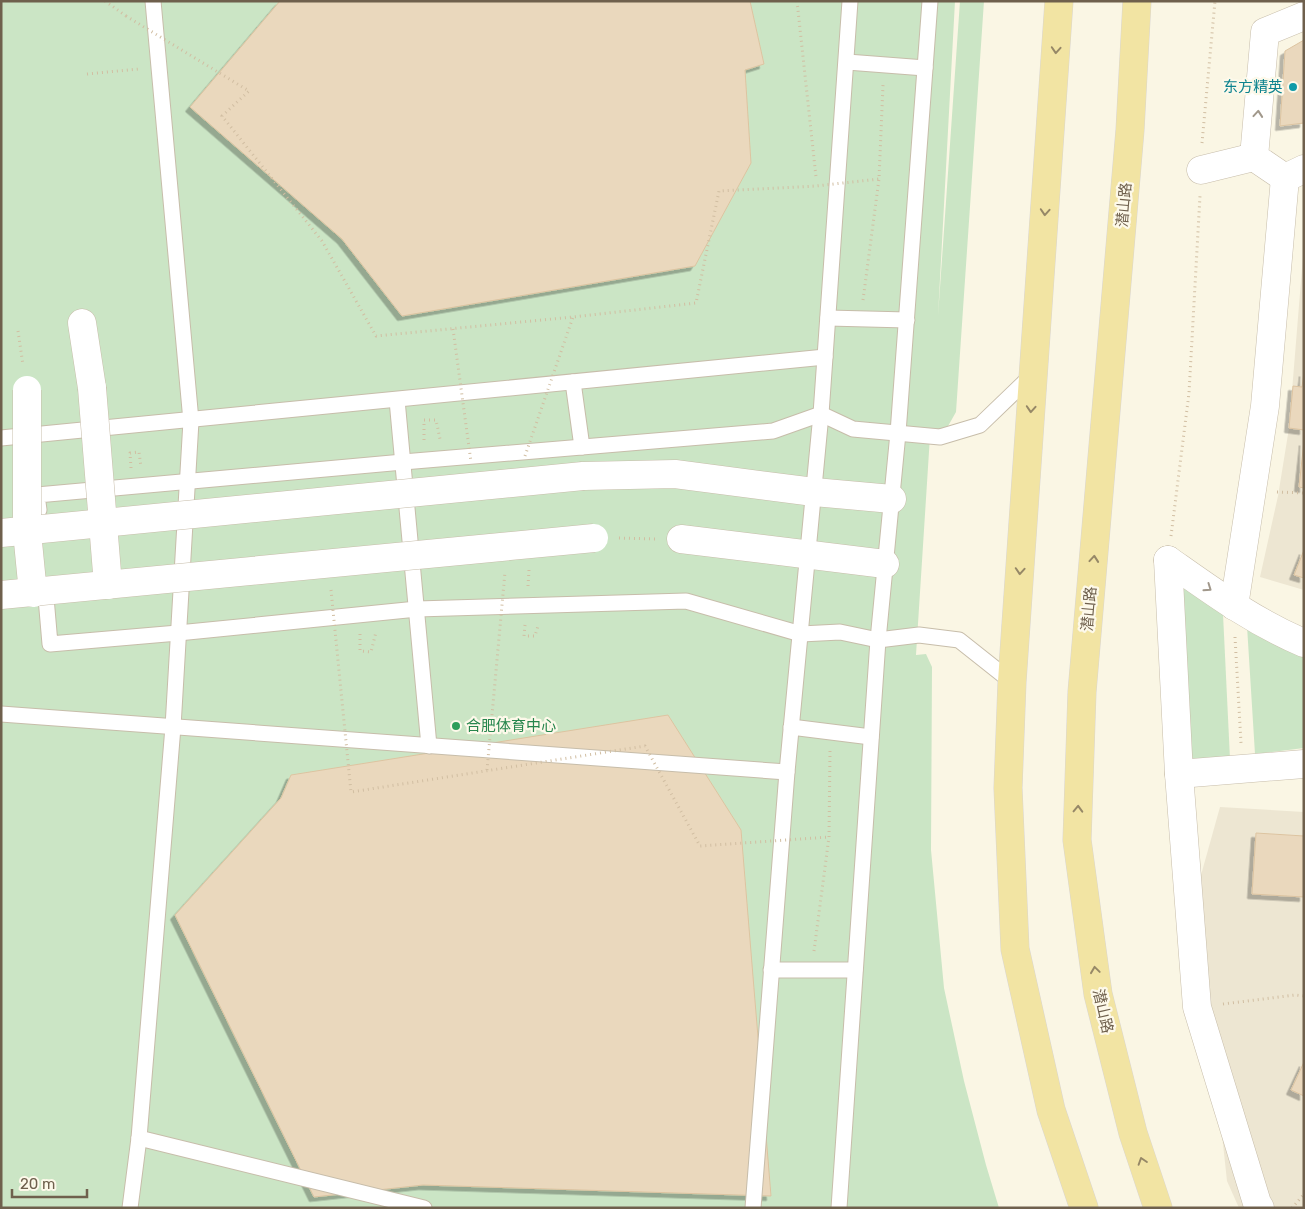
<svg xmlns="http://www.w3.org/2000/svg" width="1305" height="1209" font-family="Rubik,'Noto Sans SC',sans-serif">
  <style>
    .residential { fill: #ede6d2 }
    .green { fill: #cbe5c5 }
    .building { fill: #ead8bd; stroke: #ddc4a1; filter: url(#shadow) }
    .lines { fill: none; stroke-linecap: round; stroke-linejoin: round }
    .lane-casing { stroke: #c7bdaa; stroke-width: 17 }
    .street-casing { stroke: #c7bdaa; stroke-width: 29 }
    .primary-casing { stroke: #dad6d1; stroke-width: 29 }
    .path { stroke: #d1bea2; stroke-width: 3; stroke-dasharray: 1 4; stroke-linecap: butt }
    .lane { stroke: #fff; stroke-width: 15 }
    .street { stroke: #fff; stroke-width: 28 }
    .primary { stroke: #f2e4a3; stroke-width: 28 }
    .street-bridge-casing { stroke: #c7bdaa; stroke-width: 29; stroke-linecap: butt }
    .path-bridge { stroke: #d1bea2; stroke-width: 3; stroke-dasharray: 1 4; stroke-linecap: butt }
    .street-bridge { stroke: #fff; stroke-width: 28 }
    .oneway { stroke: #968867 }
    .oneway2 { stroke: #a1988b }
    .culture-dot { fill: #0f9aa8; stroke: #fdf9ea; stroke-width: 2 }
    .leisure-dot { fill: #2e9e5b; stroke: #fdf9ea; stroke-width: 2 }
    .labels { text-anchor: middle; stroke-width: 4.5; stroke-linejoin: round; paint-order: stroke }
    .culture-label { font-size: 15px; fill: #0d838f; stroke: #fdf9ea; text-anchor: end }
    .street-label { font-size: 15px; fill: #6f604d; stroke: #fdf9ea }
    .leisure-label { font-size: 15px; fill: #27864d; stroke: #fdf9ea; text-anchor: start }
  </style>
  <defs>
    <filter id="shadow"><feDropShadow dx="-4.5" dy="4.5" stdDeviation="0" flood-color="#0004"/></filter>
  </defs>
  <rect width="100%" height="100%" fill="#faf6e4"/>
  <g class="residential">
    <path d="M1304 244V590L1260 577 1278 496 1289 428Z"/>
    <path d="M1220 807 1304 812V1208H1239L1227 1181 1196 893Z"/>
  </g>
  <g class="green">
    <path d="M1 1H955L938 316 960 1H984L956 412 943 435 930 436 916 655 926 654 932 667 931 850 944 988 964 1081 986 1165 999 1208H1Z"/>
    <path d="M1178 583 1223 614 1230 759 1187 763Z"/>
    <path d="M1247 626 1304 655V748L1255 754Z"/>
  </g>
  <g class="building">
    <path d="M280 1H750L764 64 745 70 751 163 695 266 402 316 342 239 190 107Z"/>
    <path d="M1304 40V123L1280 126 1285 51Z"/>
    <path d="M1304 372V430L1289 428 1293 386 1302 387Z"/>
    <path d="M1304 441V488L1299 487Z"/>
    <path d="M1304 550V578L1294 575Z"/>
    <path d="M668 715 741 830 771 1196 423 1185 314 1197 175 915 281 798 291 775Z"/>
    <path d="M1256 833 1304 836V897L1252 894Z"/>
    <path d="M1304 1062V1096L1291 1090Z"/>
  </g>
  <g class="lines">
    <defs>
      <g id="lane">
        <path d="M847 62 925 68"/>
        <path d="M828 318 907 320"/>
        <path d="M573 382 582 447"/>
        <path d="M397 400 429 746"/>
        <path d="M1 438 825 357"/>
        <path d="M39 510 37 495 403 462 773 431 821 414 853 429 940 437 980 425 1033 374"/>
        <path d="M45 586 50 644 178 633 417 609 686 601 801 634 840 632 878 640 919 635 959 640 1012 682"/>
        <path d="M1 714 787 772"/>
        <path d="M791 727 871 737"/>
        <path d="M771 970H855"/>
        <path d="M139 1138 424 1208"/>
        <path d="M130 1208 139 1138 173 727 191 421 153 1"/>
        <path d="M753 1208 787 772 821 414 850 1"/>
        <path d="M839 1208 878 640 898 433 930 1"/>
      </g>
      <g id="street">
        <path d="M1304 16 1265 32 1254 157 1285 178 1304 169"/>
        <path d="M1201 170 1254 157"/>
        <path d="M82 323 92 388"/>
        <path d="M583 476 675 474 814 492 892 499"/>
        <path d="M681 539 885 564"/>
        <path d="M1168 560 1179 774 1197 1007 1257 1203 1260 1208"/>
        <path d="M1168 560C1212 591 1254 622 1304 643"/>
        <path d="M1234 606 1265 406 1285 178"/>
        <path d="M1179 774 1304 764"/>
      </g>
      <g id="primary">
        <path d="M1059 1 1012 682 1008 788 1015 949 1051 1110 1084 1208"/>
        <path d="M1137 1 1130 130 1082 692 1077 840 1098 994 1133 1133 1158 1208"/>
      </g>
    </defs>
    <use href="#lane" class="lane-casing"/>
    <use href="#street" class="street-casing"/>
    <use href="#primary" class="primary-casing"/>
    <g class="path">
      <path d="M105 1 126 16"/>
      <path d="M797 1 816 177"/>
      <path d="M87 74 139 69"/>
      <path d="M1202 143 1215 1"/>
      <path d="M863 300 879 179 883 85"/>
      <path d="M18 331 23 365"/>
      <path d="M424 440V420H436L440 439"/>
      <path d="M131 468 130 453 139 452 141 467"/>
      <path d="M1277 492 1304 493"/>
      <path d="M1171 536 1189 393 1200 196"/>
      <path d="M619 538 655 539"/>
      <path d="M528 586 529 570"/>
      <path d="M525 625 524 636H535L538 626"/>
      <path d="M360 634V651L371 652 376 632"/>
      <path d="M1235 637 1241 743"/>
      <path d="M814 951 829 837 830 750"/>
      <path d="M1223 1004 1295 995 1304 996"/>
      <path d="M1292 1208 1304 1194"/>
    </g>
    <use href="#lane" class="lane"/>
    <use href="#street" class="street"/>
    <use href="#primary" class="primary"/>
    <defs>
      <g id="street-bridge">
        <path d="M92 388 108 585"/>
        <path d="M27 390V532L33 593"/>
        <path d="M1 533 583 476"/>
        <path d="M1 595 594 538"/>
      </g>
    </defs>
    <use href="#street-bridge" class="street-bridge-casing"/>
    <g class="path-bridge">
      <path d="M126 16 249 91 222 116 322 241 376 336 573 317 696 303 719 191 816 186 879 179"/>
      <path d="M453 329 471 462"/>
      <path d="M525 456 573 317"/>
      <path d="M331 590 351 792 645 746 700 846 829 837"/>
      <path d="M487 770 505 572"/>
    </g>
    <use href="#street-bridge" class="street-bridge"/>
  </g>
  <defs><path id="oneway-chevron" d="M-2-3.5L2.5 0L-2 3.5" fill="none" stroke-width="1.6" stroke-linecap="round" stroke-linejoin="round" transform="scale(1.25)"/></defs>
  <g class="oneway">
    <use href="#oneway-chevron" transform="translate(1056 50) rotate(94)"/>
    <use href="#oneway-chevron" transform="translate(1045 212) rotate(94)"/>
    <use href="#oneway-chevron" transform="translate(1031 409) rotate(94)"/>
    <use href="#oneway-chevron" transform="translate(1094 559) rotate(-85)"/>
    <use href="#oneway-chevron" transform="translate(1020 571) rotate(94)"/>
    <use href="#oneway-chevron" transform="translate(1078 809) rotate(-88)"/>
    <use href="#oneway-chevron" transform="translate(1095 970) rotate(-98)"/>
    <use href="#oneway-chevron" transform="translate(1142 1161) rotate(-108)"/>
  </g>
  <g class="oneway2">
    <use href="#oneway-chevron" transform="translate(1258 114) rotate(-85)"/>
    <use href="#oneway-chevron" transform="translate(1208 588) rotate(35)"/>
  </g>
  <circle class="culture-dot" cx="1293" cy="87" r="5"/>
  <circle class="leisure-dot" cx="456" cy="726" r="5"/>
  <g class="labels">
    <g class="culture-label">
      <text x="1283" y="92">东方精英</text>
    </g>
    <g class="street-label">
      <text transform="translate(1124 205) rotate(-85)" y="5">潜山路</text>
      <text transform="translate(1089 609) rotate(-85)" y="5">潜山路</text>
      <text transform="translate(1103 1011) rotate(77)" y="5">潜山路</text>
    </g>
    <g class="leisure-label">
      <text x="466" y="731">合肥体育中心</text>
    </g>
  </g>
  <rect width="1305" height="1209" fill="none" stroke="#6f604d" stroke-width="5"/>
  <path d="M12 1189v8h75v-8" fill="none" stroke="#6f604d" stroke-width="2.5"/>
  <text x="20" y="1189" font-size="15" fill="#6f604d" stroke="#fdf9ea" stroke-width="4" paint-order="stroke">20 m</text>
</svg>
